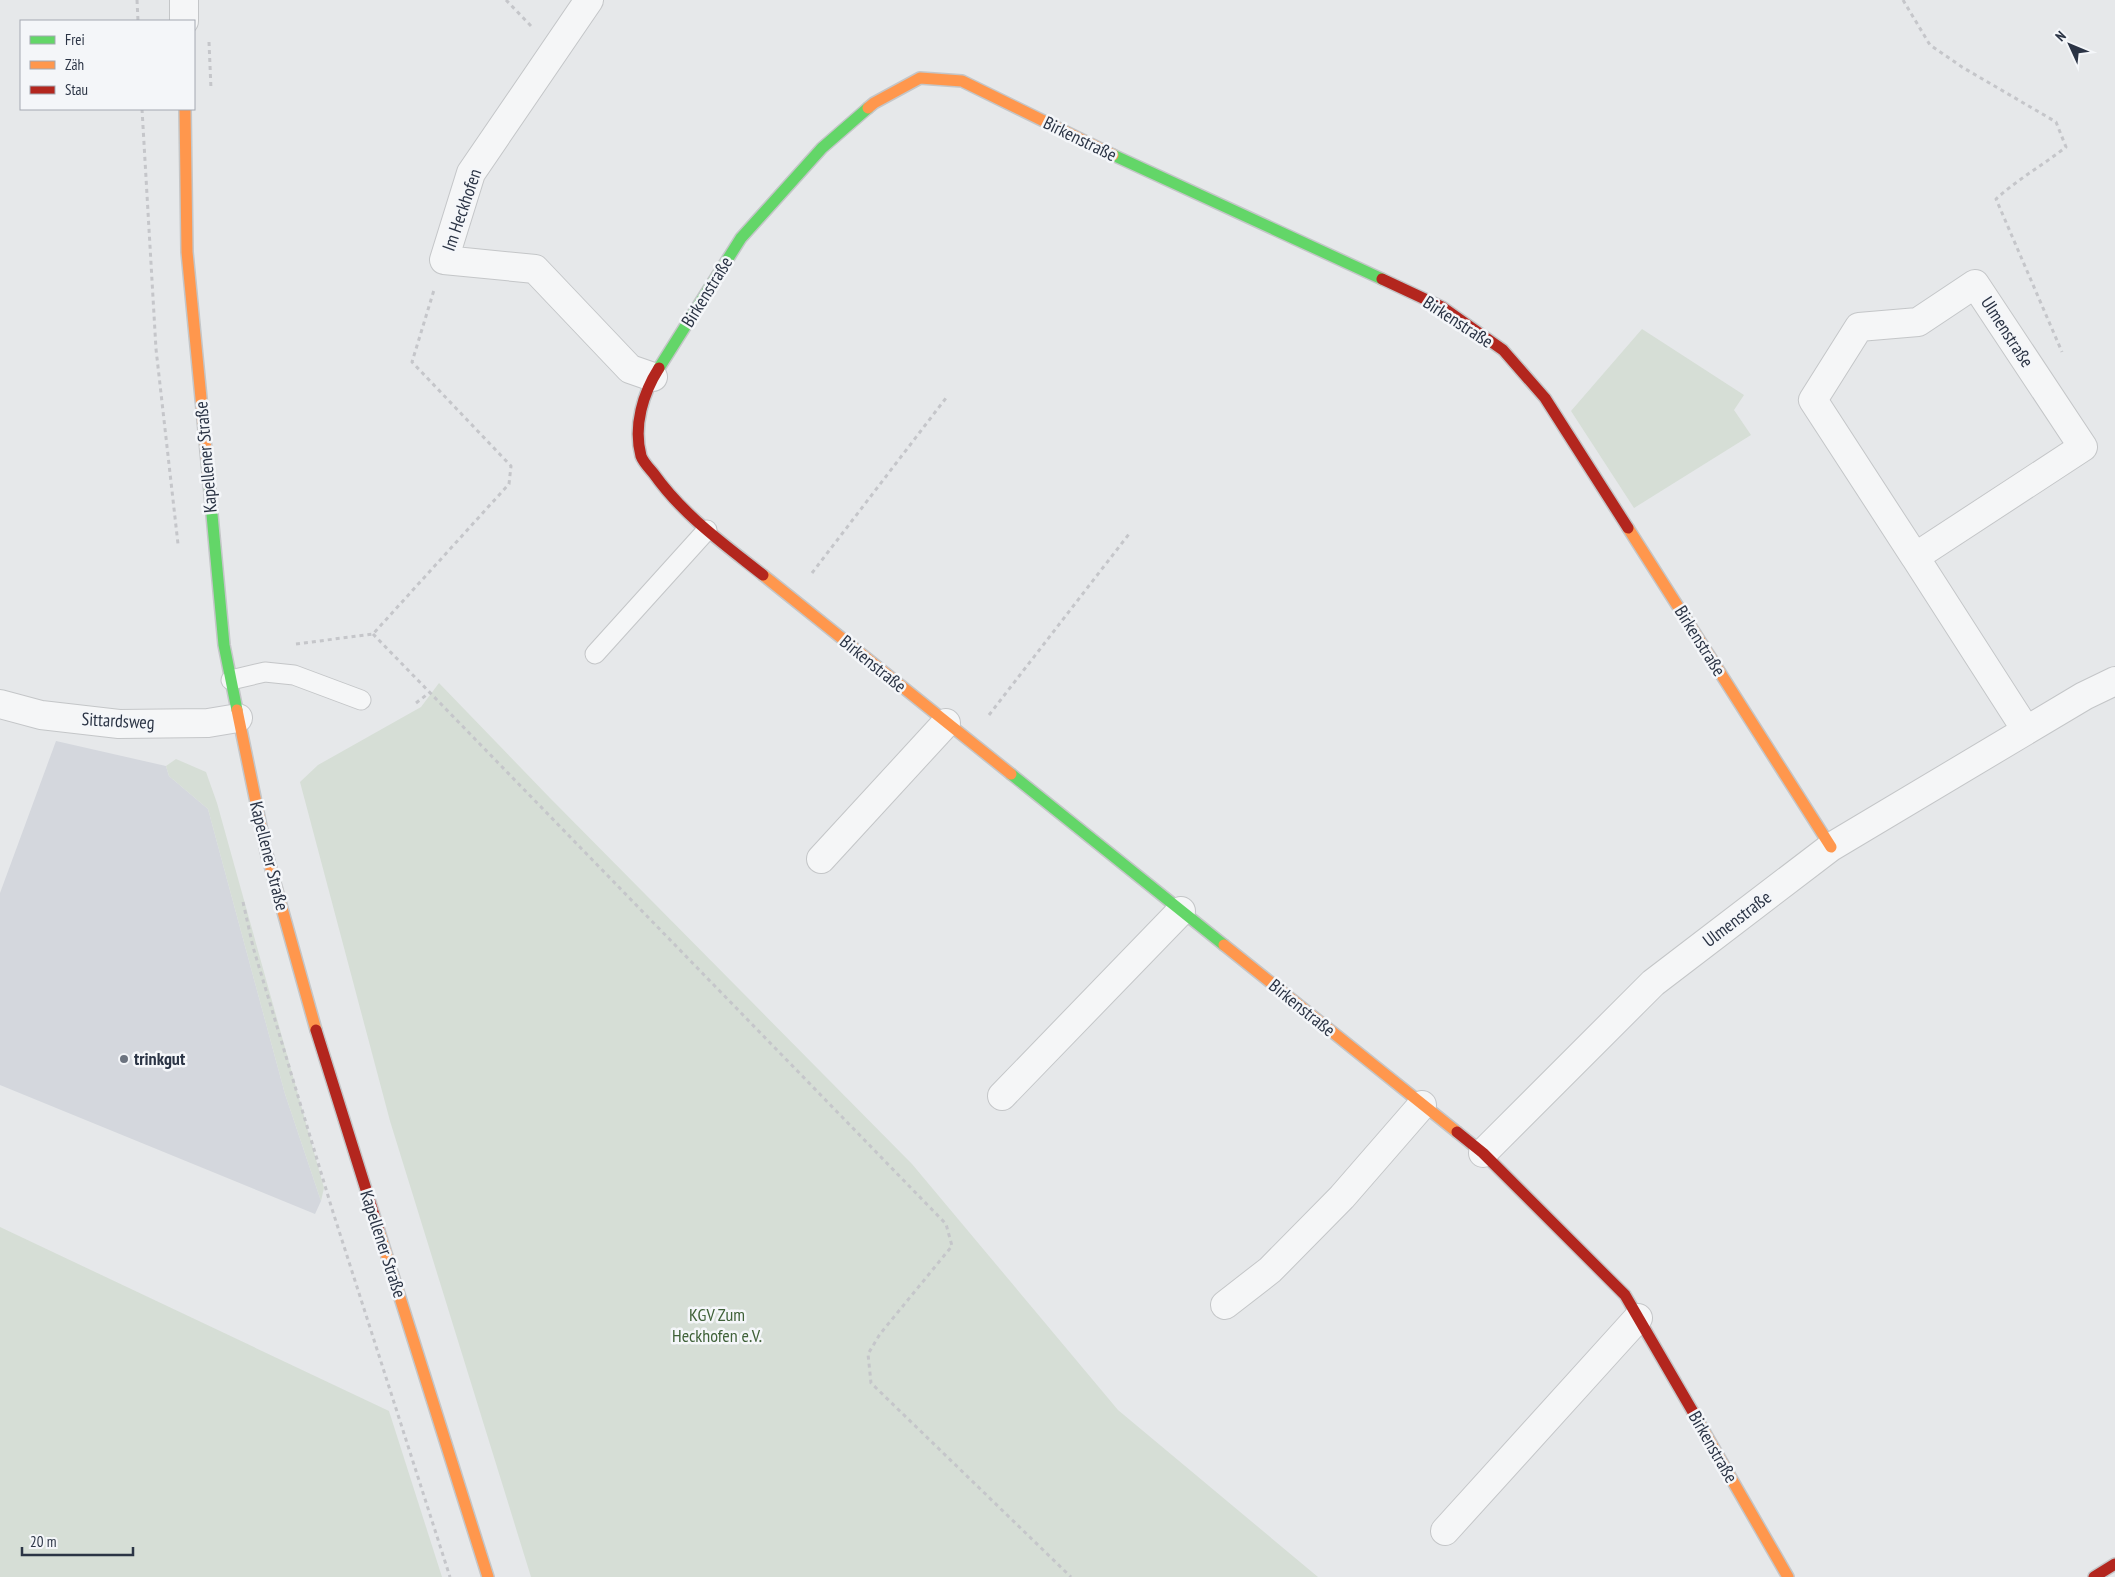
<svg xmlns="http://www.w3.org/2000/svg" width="2115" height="1577" font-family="'PT Sans Narrow',sans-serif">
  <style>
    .built { fill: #d4d7dd }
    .green { fill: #d6ded6 }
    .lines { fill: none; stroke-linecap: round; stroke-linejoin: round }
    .lane-casing { stroke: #c4c6c8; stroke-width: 21 }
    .street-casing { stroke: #c4c6c8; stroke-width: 30 }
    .fast-casing { stroke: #c4c6c8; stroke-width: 14 }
    .slow-casing { stroke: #c4c6c8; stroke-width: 14 }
    .jam-casing { stroke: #c4c6c8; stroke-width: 14 }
    .path { stroke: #c5c6ca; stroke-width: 3; stroke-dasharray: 4 4; stroke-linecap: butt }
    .lane { stroke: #f5f6f7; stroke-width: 19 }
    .street { stroke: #f5f6f7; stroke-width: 28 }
    .fast { stroke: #63d668; stroke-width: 11 }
    .slow { stroke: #ff974d; stroke-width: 11 }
    .jam { stroke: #b3261e; stroke-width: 11 }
    .poi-dot { fill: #6c737f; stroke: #f4f6f9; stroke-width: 2 }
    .labels { text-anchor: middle; stroke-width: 5; stroke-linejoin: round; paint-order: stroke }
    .street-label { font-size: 18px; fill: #2b3445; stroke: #f4f6f9 }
    .poi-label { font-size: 18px; font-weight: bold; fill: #2b3445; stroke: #f4f6f9; text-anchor: start }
    .park-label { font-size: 18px; fill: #3f6138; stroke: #f4f6f9 }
  </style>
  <rect width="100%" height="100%" fill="#e6e8ea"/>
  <path class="built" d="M56 741 166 766 169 776 208 809 285 1094 321 1201 315 1214 0 1085V893Z"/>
  <g class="green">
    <path d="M1642 329 1744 395 1734 410 1751 435 1634 508 1571 411Z"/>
    <path d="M439 683 550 798 912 1164 1118 1410 1318 1577H531L390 1121 300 782 318 765 421 707Z"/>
    <path d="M176 759 206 772 217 803 324 1188 321 1201 285 1094 208 809 169 776 166 766Z"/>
    <path d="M0 1227 389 1411 442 1577H0Z"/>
  </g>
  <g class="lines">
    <defs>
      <g id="lane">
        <path d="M595 654 707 530"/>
        <path d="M231 680 265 672 294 675 361 700"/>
      </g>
      <g id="street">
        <path d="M184 0V21"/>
        <path d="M589 0 471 173 444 260 535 269 630 369 653 377"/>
        <path d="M1915 557 1813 400 1859 327 1918 322 1975 284 2083 447 1915 557 2026 730"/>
        <path d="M0 704 41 715 119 724 208 723 238 718"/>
        <path d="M821 859 946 723"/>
        <path d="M1002 1096 1181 911"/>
        <path d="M1483 1153 1653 983 1831 847 2084 696 2115 681"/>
        <path d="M1225 1305 1270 1270 1342 1197 1422 1105"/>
        <path d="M1445 1531 1638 1318"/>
      </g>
      <g id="fast">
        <path d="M1113 155 1382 279"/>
        <path d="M659 368 741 238 822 148 868 108"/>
        <path d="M209 482 224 645 237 710"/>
        <path d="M1011 774 1224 945"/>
      </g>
      <g id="slow">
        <path d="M868 108 874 103 920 78 962 81 1113 155"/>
        <path d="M185 109 187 252 209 482"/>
        <path d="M1628 528 1831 847"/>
        <path d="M763 575 1011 774"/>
        <path d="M237 710 266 851 316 1030"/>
        <path d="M1224 945 1457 1132"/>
        <path d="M379 1231 488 1577"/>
        <path d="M1693 1412 1788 1577"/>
      </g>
      <g id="jam">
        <path d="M1382 279 1442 307 1503 350 1545 398 1628 528"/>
        <path d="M659 368C643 393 633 426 641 456 643 462 650 469 654 474 683 515 724 544 763 575"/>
        <path d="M316 1030 379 1231"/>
        <path d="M1457 1132 1483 1153 1625 1295 1693 1412"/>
        <path d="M2094 1577 2115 1564"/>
      </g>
    </defs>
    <use href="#lane" class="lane-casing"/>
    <use href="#street" class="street-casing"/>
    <use href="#fast" class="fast-casing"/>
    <use href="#slow" class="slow-casing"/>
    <use href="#jam" class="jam-casing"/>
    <g class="path">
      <path d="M137 0 138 21"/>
      <path d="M506 0 532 27"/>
      <path d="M1903 0 1930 45 1962 67 2056 122 2066 147C2043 165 2018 179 1996 199L2062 352"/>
      <path d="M209 42 211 89"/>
      <path d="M142 109 156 349 178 544"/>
      <path d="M812 573 946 398"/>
      <path d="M373 634 946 1224 952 1246 880 1334 868 1354 871 1383 1071 1577"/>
      <path d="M296 644 373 634 509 484 511 466 412 362 434 290"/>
      <path d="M416 703 429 693"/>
      <path d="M989 715 1129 534"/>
      <path d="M243 902 253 947 332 1209 450 1577"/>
    </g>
    <use href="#lane" class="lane"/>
    <use href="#street" class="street"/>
    <use href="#fast" class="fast"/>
    <use href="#slow" class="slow"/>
    <use href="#jam" class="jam"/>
  </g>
  <circle class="poi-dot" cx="124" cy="1059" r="5"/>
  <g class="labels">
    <g class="street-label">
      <text transform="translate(1080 139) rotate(26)" y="6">Birkenstraße</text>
      <text transform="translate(462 210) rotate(-71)" y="6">Im Heckhofen</text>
      <text transform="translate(707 292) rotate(-58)" y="6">Birkenstraße</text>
      <text transform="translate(1458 322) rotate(33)" y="6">Birkenstraße</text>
      <text transform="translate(2007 332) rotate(57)" y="6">Ulmenstraße</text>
      <text transform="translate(206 457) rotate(-95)" y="6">Kapellener Straße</text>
      <text transform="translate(1700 641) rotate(58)" y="6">Birkenstraße</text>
      <text transform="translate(873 664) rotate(39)" y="6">Birkenstraße</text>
      <text transform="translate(118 721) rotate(3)" y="6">Sittardsweg</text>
      <text transform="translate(269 856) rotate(76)" y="6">Kapellener Straße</text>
      <text transform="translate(1737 919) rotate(-37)" y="6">Ulmenstraße</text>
      <text transform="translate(1302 1008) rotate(39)" y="6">Birkenstraße</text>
      <text transform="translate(383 1244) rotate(72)" y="6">Kapellener Straße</text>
      <text transform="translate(1713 1447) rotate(60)" y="6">Birkenstraße</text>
    </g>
    <g class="poi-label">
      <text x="134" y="1065">trinkgut</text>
    </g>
    <g class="park-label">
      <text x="717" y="1321">KGV Zum<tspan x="717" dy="21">Heckhofen e.V.</tspan></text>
    </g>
  </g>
  <rect x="20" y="20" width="175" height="90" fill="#f4f6f9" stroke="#a4a8b1"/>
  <rect x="30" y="36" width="25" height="8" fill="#63d668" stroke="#a4a8b1"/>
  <text x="65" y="45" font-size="15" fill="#2b3445">Frei</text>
  <rect x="30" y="61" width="25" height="8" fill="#ff974d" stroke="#a4a8b1"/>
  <text x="65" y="70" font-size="15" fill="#2b3445">Zäh</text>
  <rect x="30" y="86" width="25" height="8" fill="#b3261e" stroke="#a4a8b1"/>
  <text x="65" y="95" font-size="15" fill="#2b3445">Stau</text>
  <g transform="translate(2070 45) rotate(314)" stroke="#f4f6f9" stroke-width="4" paint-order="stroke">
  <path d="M0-4L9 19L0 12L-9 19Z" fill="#2b3445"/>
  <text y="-8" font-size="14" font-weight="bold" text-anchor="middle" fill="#2b3445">N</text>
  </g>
  <path d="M22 1547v8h111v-8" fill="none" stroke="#2b3445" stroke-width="2.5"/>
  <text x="30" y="1547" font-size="15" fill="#2b3445" stroke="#f4f6f9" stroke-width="4" paint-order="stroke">20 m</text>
</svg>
